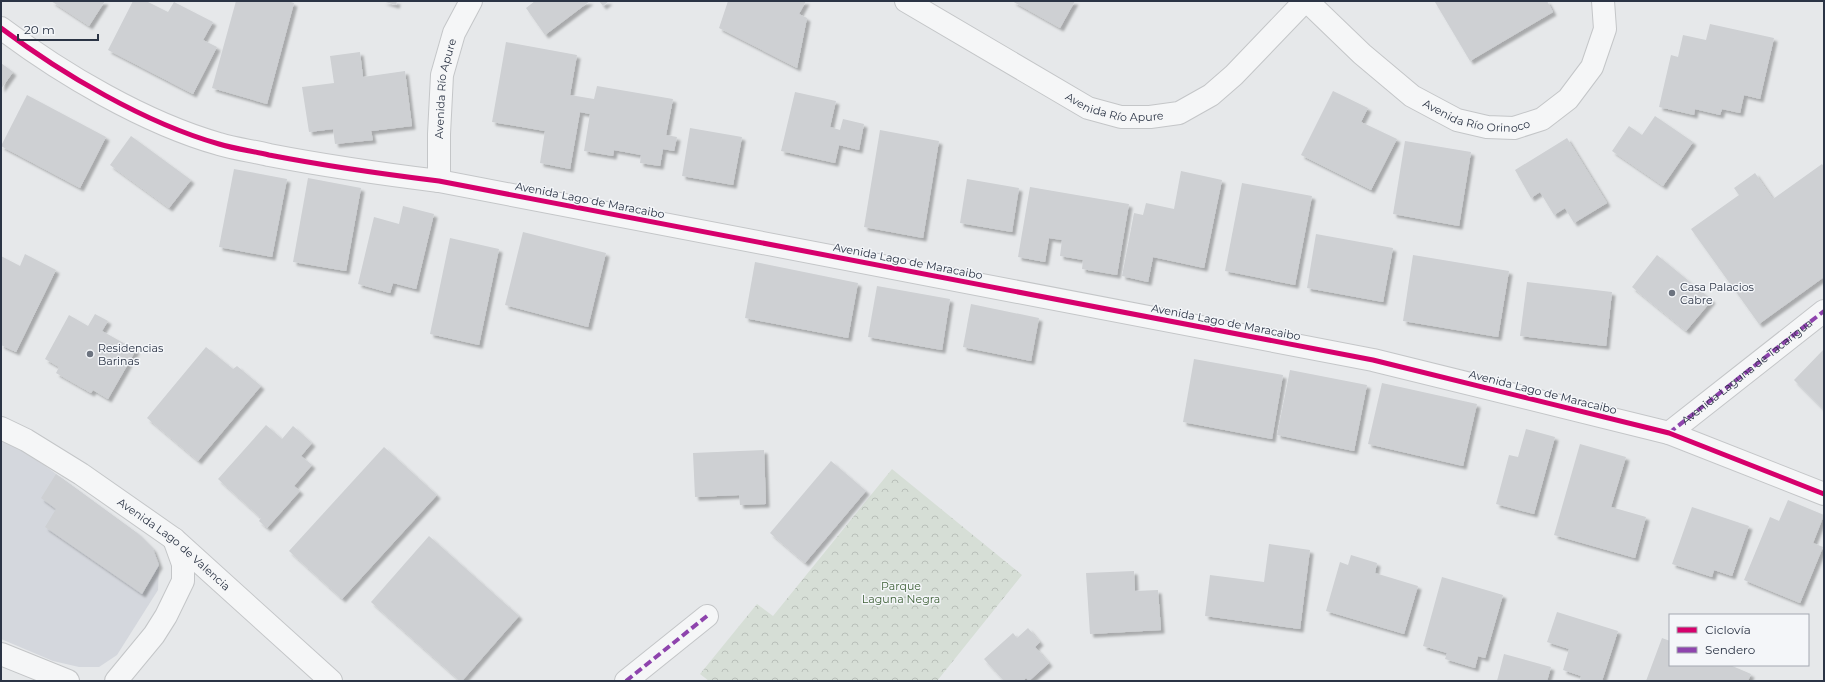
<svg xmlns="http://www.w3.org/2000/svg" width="1825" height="682" font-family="Montserrat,sans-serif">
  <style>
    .built { fill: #d4d7dd }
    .park { fill: url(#park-crowns) }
    .building { fill: #ced0d3; filter: url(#shadow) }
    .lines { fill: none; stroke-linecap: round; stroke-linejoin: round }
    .street-casing { stroke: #c4c6c8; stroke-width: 24 }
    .street { stroke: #f5f6f7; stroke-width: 22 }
    .quiet { stroke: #8e44ad; stroke-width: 4; stroke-dasharray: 8 4; stroke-linecap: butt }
    .cycleway-casing { stroke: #f4f6f9; stroke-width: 8 }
    .cycleway { stroke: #d6006c; stroke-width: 5 }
    .poi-dot { fill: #6c737f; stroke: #f4f6f9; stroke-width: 1.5 }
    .labels { text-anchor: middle; stroke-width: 3; stroke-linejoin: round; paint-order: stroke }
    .street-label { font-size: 11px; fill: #2b3445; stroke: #f4f6f9 }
    .poi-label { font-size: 11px; fill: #2b3445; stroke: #f4f6f9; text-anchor: start }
    .park-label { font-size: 11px; fill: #3f6138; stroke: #f4f6f9 }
  </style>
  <defs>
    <pattern id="park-crowns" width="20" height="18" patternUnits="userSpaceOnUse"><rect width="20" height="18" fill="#d6ded6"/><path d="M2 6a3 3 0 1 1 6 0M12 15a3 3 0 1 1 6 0" fill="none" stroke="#b8bfb9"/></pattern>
    <filter id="shadow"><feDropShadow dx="3.5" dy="3.5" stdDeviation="1" flood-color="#0004"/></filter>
  </defs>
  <rect width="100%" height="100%" fill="#e6e8ea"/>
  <path class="built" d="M1 438 44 465 137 533 153 549 159 565 158 590 117 655 99 667H79L53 661 1 639Z"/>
  <path class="park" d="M892 469 1022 575 937 681H709L700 674 757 604 773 616Z"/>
  <g class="building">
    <path d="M51 1H105L89 26Z"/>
    <path d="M133 1H146L168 12 174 2 213 22 203 40 217 47 193 94 108 50Z"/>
    <path d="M236 1H288L294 3 267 104 212 88Z"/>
    <path d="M382 1H397L396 5Z"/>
    <path d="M535 1H590L545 35 526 8Z"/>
    <path d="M599 1H609L603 6Z"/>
    <path d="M728 1H806L799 14 807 18 797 68 719 28Z"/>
    <path d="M1012 1H1075L1060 28Z"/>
    <path d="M1437 1H1547L1553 12 1470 61 1435 2Z"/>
    <path d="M1710 24 1774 38 1760 99 1744 95 1740 113 1722 109 1720 115 1695 109 1694 115 1659 107 1671 55 1678 57 1683 35 1706 40Z"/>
    <path d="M506 42 577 55 570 95 594 99 597 86 673 99 666 135 677 137 674 151 663 149 660 166 640 163 641 155 614 150 613 156 584 151 590 114 580 112 570 169 540 163 545 131 492 122Z"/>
    <path d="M360 52 363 77 405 71 412 126 371 131 373 140 335 144 333 129 309 132 302 87 334 83 330 56Z"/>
    <path d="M1 63 13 72 1 89Z"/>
    <path d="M1333 91 1368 108 1361 122 1397 139 1371 190 1301 155Z"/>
    <path d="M795 92 836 101 830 127 840 130 843 119 864 124 859 150 839 145 835 163 781 151Z"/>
    <path d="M27 95 106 137 80 188 1 146Z"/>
    <path d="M1655 116 1693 142 1663 186 1612 151 1629 126 1642 135Z"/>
    <path d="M690 128 742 137 733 185 682 176Z"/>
    <path d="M880 130 939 141 923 238 864 227Z"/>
    <path d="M131 136 191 180 169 208 110 165Z"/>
    <path d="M1567 138 1607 203 1574 223 1565 208 1554 215 1540 192 1531 198 1515 170Z"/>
    <path d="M1405 141 1471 152 1459 226 1393 214Z"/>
    <path d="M1822 164 1824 167V277L1759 324 1691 229 1739 195 1734 188 1755 173 1773 199Z"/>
    <path d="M234 169 287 179 272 257 219 247Z"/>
    <path d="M1181 171 1222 180 1204 268 1153 257 1148 282 1122 276 1134 213 1143 215 1146 203 1174 209Z"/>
    <path d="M308 178 361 188 346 271 293 262Z"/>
    <path d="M967 179 1019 188 1012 232 960 223Z"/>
    <path d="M1242 183 1312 196 1295 285 1225 271Z"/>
    <path d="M1030 187 1129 204 1117 275 1082 269 1083 260 1060 256 1062 240 1049 238 1045 262 1018 257Z"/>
    <path d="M403 206 434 214 416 289 393 283 390 293 358 284 374 217 399 224Z"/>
    <path d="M523 232 606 253 588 327 505 305Z"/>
    <path d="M1316 234 1393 248 1383 302 1307 288Z"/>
    <path d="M450 238 499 249 479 345 430 334Z"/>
    <path d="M25 254 56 270 16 352 1 345V256L20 266Z"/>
    <path d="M1413 255 1509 271 1498 337 1403 321Z"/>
    <path d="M1657 255 1712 300 1686 331 1632 287Z"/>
    <path d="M755 262 858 283 848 338 745 318Z"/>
    <path d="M1527 282 1612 292 1606 346 1520 336Z"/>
    <path d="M877 286 950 299 942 350 868 337Z"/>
    <path d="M971 304 1039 318 1031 361 963 347Z"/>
    <path d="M95 314 108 321 102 331 136 350 108 399 93 390 91 393 56 373 59 367 45 359 69 315 88 326Z"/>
    <path d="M206 347 233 369 237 366 261 386 198 461 147 418Z"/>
    <path d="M1824 349V410L1794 380Z"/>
    <path d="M1194 359 1283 375 1272 439 1183 422Z"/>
    <path d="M1290 370 1367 385 1354 451 1277 435Z"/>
    <path d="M1382 383 1477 404 1463 466 1368 444Z"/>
    <path d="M266 425 282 439 293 426 312 443 301 456 312 465 294 486 300 491 267 528 259 521 261 518 218 479Z"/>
    <path d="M1526 429 1555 437 1534 514 1496 504 1509 455 1518 457Z"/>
    <path d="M1580 444 1626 457 1611 507 1646 517 1635 558 1554 535Z"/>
    <path d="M384 447 437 495 342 599 289 551Z"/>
    <path d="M764 450 766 504 740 505 739 495 695 497 693 453Z"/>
    <path d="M831 461 866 491 805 563 770 533Z"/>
    <path d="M56 474 137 533 153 549 159 565 142 594 45 527 56 509 41 498Z"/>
    <path d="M1788 500 1824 515 1813 543 1823 547 1800 603 1744 580 1770 517 1779 521Z"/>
    <path d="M1692 507 1749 526 1732 576 1714 570 1712 577 1672 564Z"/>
    <path d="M429 536 519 616 462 681H460L371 602Z"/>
    <path d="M1269 544 1310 550 1300 629 1205 616 1210 575 1264 582Z"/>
    <path d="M1351 555 1377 563 1375 573 1418 586 1404 634 1326 611 1340 562 1348 565Z"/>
    <path d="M1134 571 1135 591 1158 590 1161 630 1090 634 1086 573Z"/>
    <path d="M1442 577 1503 595 1485 658 1478 656 1475 668 1445 659 1447 653 1423 646Z"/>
    <path d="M1557 612 1618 631 1602 681H1580L1581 676 1563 670 1569 649 1547 642Z"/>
    <path d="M1028 628 1040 642 1035 647 1049 663 1029 681 1026 678 1023 681H1004L984 659 1013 633 1017 638Z"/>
    <path d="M1662 638 1670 641V665H1730L1751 674 1748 681H1646Z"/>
    <path d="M1504 654 1551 667 1547 681H1497Z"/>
  </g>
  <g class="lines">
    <defs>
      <g id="street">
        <path id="s1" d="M906 1 1088 108 1121 117H1150L1179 113 1211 95 1234 75 1305 1"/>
        <path id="s2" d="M1307 1 1362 54 1412 96 1457 120 1487 127 1514 128 1542 119 1568 99 1592 67 1605 29 1603 1"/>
        <path d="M1 28C62 74 145 123 219 144 235 149 253 151 269 155 326 166 382 174 439 181L1373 360 1669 433 1824 494"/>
        <path id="s3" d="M439 181V134L442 75 454 33 471 1"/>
        <path id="s4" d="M1 428 26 440 81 474 174 539 331 681"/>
        <path id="s5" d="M1669 433 1824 311"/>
        <path d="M1 654 68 681"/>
        <path d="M116 681 154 635 166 616 183 581V564L174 539"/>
        <path d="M626 681 707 616"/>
      </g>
    </defs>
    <use href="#street" class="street-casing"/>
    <use href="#street" class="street"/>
    <g class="quiet">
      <path d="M1669 433 1824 311"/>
      <path d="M626 681 707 616"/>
    </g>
    <defs>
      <path id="cycleway" d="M1 28C62 74 145 123 219 144 235 149 253 151 269 155 326 166 382 174 439 181L1373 360 1669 433 1824 494"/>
    </defs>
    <use href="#cycleway" class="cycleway-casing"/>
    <use href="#cycleway" class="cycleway"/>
  </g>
  <g class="poi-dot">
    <circle cx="1672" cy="293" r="4"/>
    <circle cx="90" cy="354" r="4"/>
  </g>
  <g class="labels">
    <g class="street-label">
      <text dy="4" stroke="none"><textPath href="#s3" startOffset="93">Avenida Río Apure</textPath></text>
      <text dy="4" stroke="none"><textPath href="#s1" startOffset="237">Avenida Río Apure</textPath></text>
      <text dy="4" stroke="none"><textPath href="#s2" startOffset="211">Avenida Río Orinoco</textPath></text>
      <text transform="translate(590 200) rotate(11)" y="4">Avenida Lago de Maracaibo</text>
      <text transform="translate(908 261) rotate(11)" y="4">Avenida Lago de Maracaibo</text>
      <text transform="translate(1226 322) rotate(11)" y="4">Avenida Lago de Maracaibo</text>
      <text dy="4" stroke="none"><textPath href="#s5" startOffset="99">Avenida Laguna de Tacarigua</textPath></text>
      <text transform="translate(1543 392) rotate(14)" y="4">Avenida Lago de Maracaibo</text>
      <text dy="4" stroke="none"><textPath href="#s4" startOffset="209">Avenida Lago de Valencia</textPath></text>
    </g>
    <g class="poi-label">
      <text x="1680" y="291">Casa Palacios<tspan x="1680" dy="13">Cabre</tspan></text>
      <text x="98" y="352">Residencias<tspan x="98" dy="13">Barinas</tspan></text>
    </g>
    <g class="park-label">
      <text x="901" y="590">Parque<tspan x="901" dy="13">Laguna Negra</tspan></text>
    </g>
  </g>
  <rect width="1825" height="682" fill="none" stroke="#2b3445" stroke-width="4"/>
  <rect x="1669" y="614" width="140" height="52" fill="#f4f6f9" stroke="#a4a8b1"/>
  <rect x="1677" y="627" width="20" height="6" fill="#d6006c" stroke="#a4a8b1"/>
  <text x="1705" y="634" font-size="12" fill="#2b3445">Ciclovía</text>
  <rect x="1677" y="647" width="20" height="6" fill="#8e44ad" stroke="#a4a8b1"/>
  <text x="1705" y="654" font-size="12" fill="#2b3445">Sendero</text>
  <path d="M18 34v6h80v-6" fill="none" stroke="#2b3445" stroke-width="2"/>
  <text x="24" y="34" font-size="12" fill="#2b3445" stroke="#f4f6f9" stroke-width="3" paint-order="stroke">20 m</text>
</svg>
